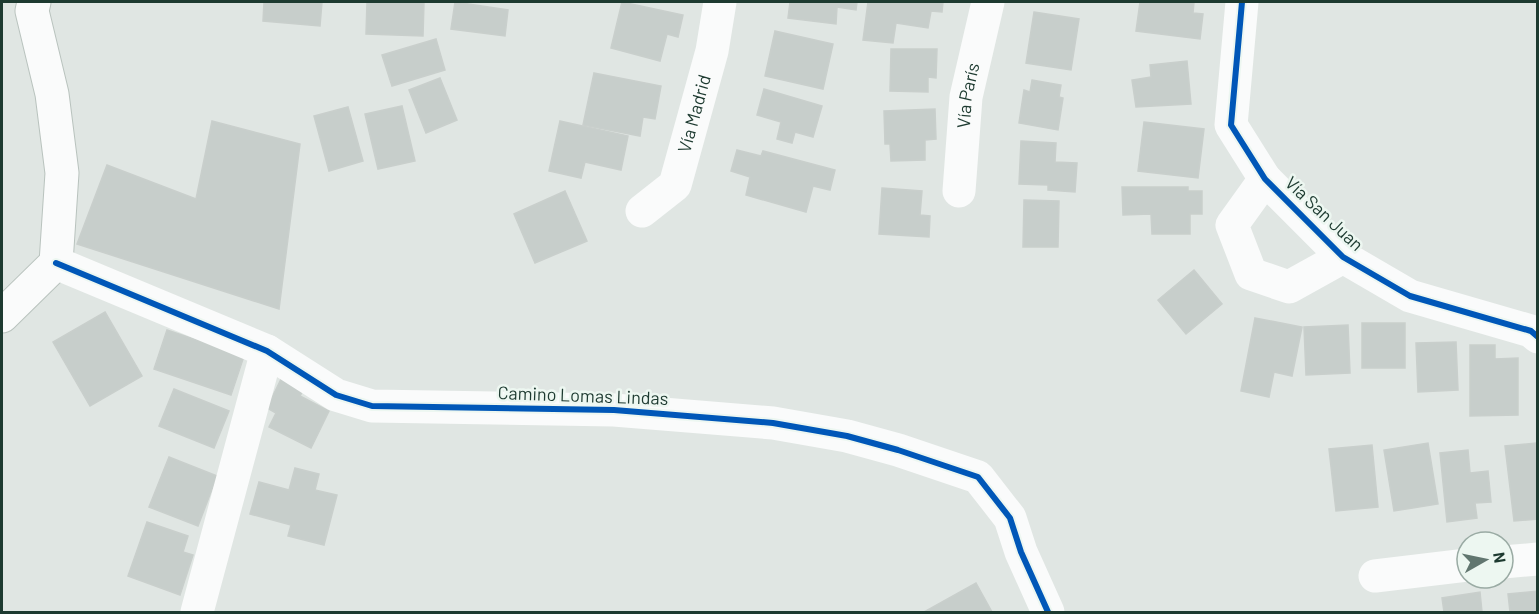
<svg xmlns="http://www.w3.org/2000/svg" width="1539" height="614" font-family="Barlow,sans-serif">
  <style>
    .building { fill: #c7cecb; stroke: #c9cfcc; stroke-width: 1.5 }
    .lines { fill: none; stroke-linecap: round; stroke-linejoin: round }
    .secondary-casing { stroke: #b9c3be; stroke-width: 35 }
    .minor { stroke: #fafbfb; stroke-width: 33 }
    .secondary { stroke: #fafbfb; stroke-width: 33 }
    .cycleway-casing { stroke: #edf7f1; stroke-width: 10 }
    .cycleway { stroke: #0057b8; stroke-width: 6 }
    .labels { text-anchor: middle; stroke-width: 5; stroke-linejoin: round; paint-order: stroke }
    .street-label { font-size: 18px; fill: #1d3a30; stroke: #edf7f1 }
  </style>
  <rect width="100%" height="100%" fill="#e0e6e3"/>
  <g class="building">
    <path d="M264 2H322L320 26 263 21Z"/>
    <path d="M367 2H424L423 36 366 34Z"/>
    <path d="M455 2 508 10 505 36 451 29Z"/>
    <path d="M622 2 683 15 678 37 667 34 660 61 611 48Z"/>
    <path d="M790 2H857L856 10 837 7 836 24 788 18Z"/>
    <path d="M868 2H943L942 12 931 11 928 28 896 23 893 43 863 40Z"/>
    <path d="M1140 2H1194L1193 13 1203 14 1200 39 1136 31Z"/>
    <path d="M1034 12 1079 19 1071 70 1026 63Z"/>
    <path d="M775 31 833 44 823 89 765 76Z"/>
    <path d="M436 39 445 70 392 86 382 55Z"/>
    <path d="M891 49H937L936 78 928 77V92L890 91Z"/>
    <path d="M1187 61 1191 104 1136 107 1132 80 1151 77 1150 65Z"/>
    <path d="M594 73 661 86 655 119 643 117 640 136 583 125Z"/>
    <path d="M440 78 457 120 426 133 409 90Z"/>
    <path d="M1032 80 1061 85 1059 97 1063 98 1058 130 1019 123 1024 90 1030 92Z"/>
    <path d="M764 89 822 106 813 137 795 132 792 143 777 139 781 122 757 115Z"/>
    <path d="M402 106 415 161 378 169 365 114Z"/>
    <path d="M348 107 363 161 329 171 314 116Z"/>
    <path d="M935 109 936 139 925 140V160L891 161 890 144H885L884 111Z"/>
    <path d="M212 121 300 144 279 309 77 244 107 165 196 199Z"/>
    <path d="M560 121 628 136 621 170 585 162 581 178 549 171Z"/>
    <path d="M1144 122 1204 129 1198 178 1138 171Z"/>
    <path d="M1021 141 1056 143 1055 162 1077 163 1075 192 1048 190V185L1019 184Z"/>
    <path d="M737 150 761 156 763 151 835 170 830 190 813 186 806 212 746 195 750 177 731 171Z"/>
    <path d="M1122 187H1188V191H1202V214H1190V234H1152L1151 214 1123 215Z"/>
    <path d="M882 188 922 191 920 215 930 216 929 237 879 234Z"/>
    <path d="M565 191 587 241 535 263 514 214Z"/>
    <path d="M1024 200 1059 201 1058 247H1023Z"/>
    <path d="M1194 270 1222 304 1186 334 1158 300Z"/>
    <path d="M105 312 142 376 90 406 53 342Z"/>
    <path d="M1255 318 1302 327 1292 376 1274 372 1269 397 1241 391Z"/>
    <rect x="1362" y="323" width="43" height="45"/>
    <path d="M1348 325 1350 373 1306 375 1304 327Z"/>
    <path d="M167 330 244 356 231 395 154 369Z"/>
    <path d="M1456 342 1458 390 1418 392 1416 343Z"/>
    <path d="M1470 345H1495V359L1518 358V415L1470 416Z"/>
    <path d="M283 375 305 387 300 396 329 411 311 448 269 427 276 413 267 408Z"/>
    <path d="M174 389 229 411 214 448 159 426Z"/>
    <path d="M1428 443 1438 504 1394 511 1384 450Z"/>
    <path d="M1536 443 1538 519 1514 521 1505 446Z"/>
    <path d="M1372 445 1378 507 1336 511 1329 449Z"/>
    <path d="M1468 450 1470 473 1488 471 1491 502 1475 503 1477 518 1447 522 1440 453Z"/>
    <path d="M169 457 217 476 198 526 149 507Z"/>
    <path d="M295 468 319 474 315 490 337 495 324 545 288 536 291 525 250 514 259 482 289 490Z"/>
    <path d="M147 522 188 536 183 552 193 555 180 595 128 576Z"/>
    <path d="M976 583 992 612H924Z"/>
    <path d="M1538 591V612H1510L1508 594Z"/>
    <path d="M1480 592 1482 612H1444L1442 598Z"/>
  </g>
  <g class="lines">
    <defs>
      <path id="secondary" d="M2 316 56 263 62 173 52 94 32 11 34 2"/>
    </defs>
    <use href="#secondary" class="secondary-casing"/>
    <g class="minor">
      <path d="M1242 2 1231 125 1265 179 1343 257 1410 296 1531 331 1538 337"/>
      <path d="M1265 179 1232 225 1251 274 1289 287 1343 257"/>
      <path id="s1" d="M959 191 966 97 988 2"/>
      <path id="s2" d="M642 211 675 185 712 51 720 2"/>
      <path d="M56 263 267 351 336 395 372 406 614 410 773 423 847 436 898 450 978 477 1010 518 1021 552 1048 612"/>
      <path d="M1503 562 1538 559"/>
      <path d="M1375 576 1467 565"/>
      <path d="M197 612 267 351"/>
    </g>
    <use href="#secondary" class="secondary"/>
    <defs>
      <g id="cycleway">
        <path d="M1242 2 1231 125 1265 179 1343 257 1410 296 1531 331 1538 337"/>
        <path d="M56 263 267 351 336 395 372 406 614 410 773 423 847 436 898 450 978 477 1010 518 1021 552 1048 612"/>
      </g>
    </defs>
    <use href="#cycleway" class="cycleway-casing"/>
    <use href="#cycleway" class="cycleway"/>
  </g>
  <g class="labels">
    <g class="street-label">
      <text dy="6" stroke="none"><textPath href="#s1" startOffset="96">Vía París</textPath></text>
      <text dy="6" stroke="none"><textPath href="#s2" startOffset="116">Vía Madrid</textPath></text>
      <text transform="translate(1324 214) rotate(43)" y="6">Vía San Juan</text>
      <text transform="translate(583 396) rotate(2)" y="6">Camino Lomas Lindas</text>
    </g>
  </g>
  <rect width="1539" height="614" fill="none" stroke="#1d3a30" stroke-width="6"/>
  <g transform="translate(1485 560) rotate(81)"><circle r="28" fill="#edf7f1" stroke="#9aaba4" stroke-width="1.5"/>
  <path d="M0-4.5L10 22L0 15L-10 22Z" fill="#61766f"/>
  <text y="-9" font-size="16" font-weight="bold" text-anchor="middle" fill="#1d3a30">N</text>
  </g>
</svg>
